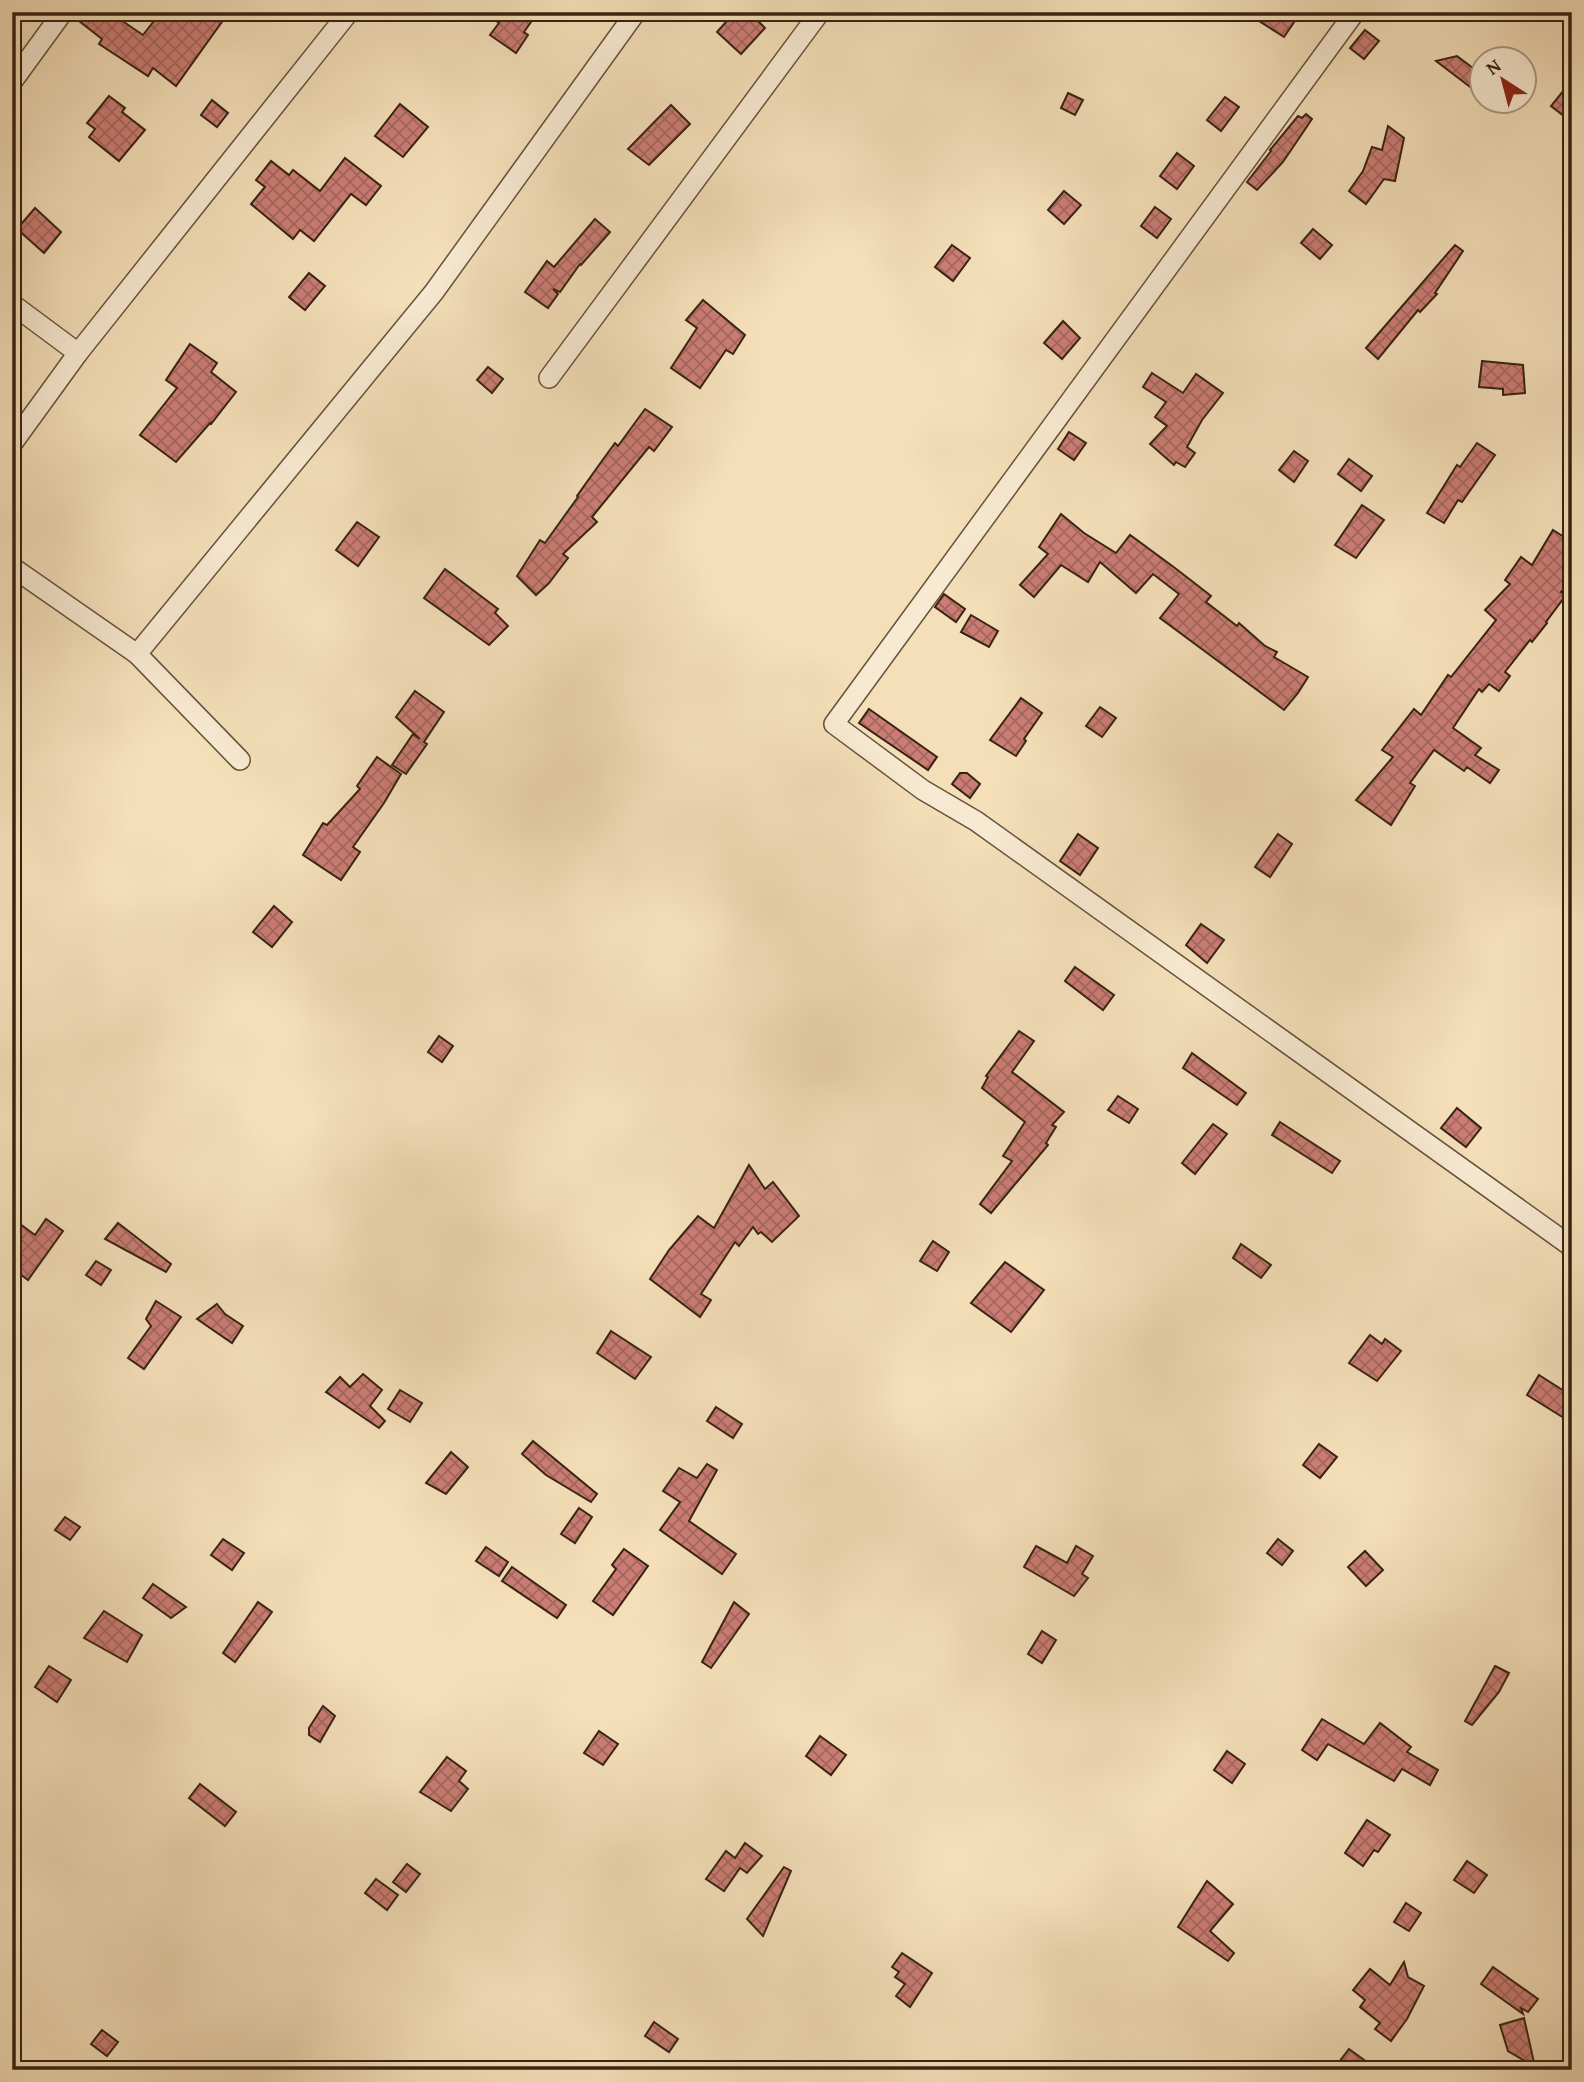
<svg xmlns="http://www.w3.org/2000/svg" width="1584" height="2082" font-family="'Gentium Book Plus',serif">
  <style>
    .building { fill: url(#building-cross-hatch); stroke: #372312; stroke-width: 2 }
    .lines { fill: none; stroke-linecap: round; stroke-linejoin: round }
    .minor-casing { stroke: #66523c; stroke-width: 22 }
    .minor { stroke: #f8ead2; stroke-width: 19 }
  </style>
  <defs>
    <pattern id="building-cross-hatch" width="8" height="8" patternUnits="userSpaceOnUse" patternTransform="scale(1.75)"><rect width="8" height="8" fill="#cb7d75"/><path d="M0 0l8 8M0 8l8-8" fill="none" stroke="#a6665f"/></pattern>
  </defs>
  <rect width="100%" height="100%" fill="#f4dfb9"/>
  <filter id="stains"><feTurbulence type="fractalNoise" baseFrequency=".00286" numOctaves="4"/><feColorMatrix values="0 0 0 0 .2 0 0 0 0 .09 0 0 0 0 .02 0 0 0 .5 -.17"/></filter>
  <radialGradient id="worn" r=".72"><stop offset=".6" stop-color="#630" stop-opacity="0"/><stop offset="1" stop-color="#630" stop-opacity=".3"/></radialGradient>
  <g class="building">
    <path d="M75 12H109L143 35 161 12H229L176 86 153 68 148 76 99 44 102 39 74 17Z"/>
    <path d="M484 12H538L524 32 528 35 516 53 490 35 499 23Z"/>
    <path d="M735 12H749L765 28 741 54 717 32Z"/>
    <path d="M1245 12H1301L1284 37Z"/>
    <path d="M1365 30 1379 41 1364 59 1350 48Z"/>
    <path d="M1457 56 1482 75V96L1436 61Z"/>
    <path d="M1572 80V106L1564 116 1551 106Z"/>
    <path d="M1068 93 1083 100 1075 115 1061 108Z"/>
    <path d="M109 96 125 108 122 112 145 130 119 161 89 137 95 129 87 123Z"/>
    <path d="M1225 97 1239 107 1221 131 1207 120Z"/>
    <path d="M212 100 228 113 217 127 201 115Z"/>
    <path d="M400 104 428 127 403 157 375 136Z"/>
    <path d="M671 105 690 124 649 165 628 149Z"/>
    <path d="M1306 114 1312 119 1283 162 1257 190 1247 182 1271 151 1270 150 1298 116 1302 118Z"/>
    <path d="M1388 126 1404 138 1395 181 1384 179 1366 204 1349 191 1363 171 1372 147 1382 150Z"/>
    <path d="M1177 153 1194 166 1177 189 1160 176Z"/>
    <path d="M345 158 381 186 366 205 351 194 314 241 300 230 293 239 251 204 265 187 256 180 271 161 289 175 293 170 320 191Z"/>
    <path d="M1064 191 1081 205 1064 224 1048 210Z"/>
    <path d="M1155 207 1171 219 1157 238 1141 226Z"/>
    <path d="M35 208 61 232 44 253 17 229Z"/>
    <path d="M595 219 610 232 581 265 580 264 560 292 553 289 558 294 548 308 525 292 547 261 554 267Z"/>
    <path d="M1313 229 1332 245 1320 259 1301 243Z"/>
    <path d="M952 245 970 258 953 281 935 267Z"/>
    <path d="M1455 245 1463 251 1435 293 1437 294 1420 312 1418 310 1378 359 1366 348Z"/>
    <path d="M309 273 325 286 305 310 289 297Z"/>
    <path d="M703 300 745 335 733 354 726 350 700 388 671 368 697 328 686 320Z"/>
    <path d="M1063 321 1080 338 1062 359 1044 343Z"/>
    <path d="M190 344 217 363 211 372 236 392 211 424 210 423 176 462 140 435 177 388 166 380Z"/>
    <path d="M1482 361 1523 365 1525 393 1503 395V389L1479 387Z"/>
    <path d="M488 367 503 379 492 393 477 380Z"/>
    <path d="M1152 373 1183 393 1196 374 1223 393 1202 420 1187 447 1195 453 1185 467 1176 462 1174 465 1150 444 1167 426 1155 417 1166 402 1143 387Z"/>
    <path d="M645 409 672 427 654 451 649 447 592 517 597 522 563 554 568 558 549 583 536 595 517 576 540 540 545 543 578 497 577 496 604 458 615 443 618 446Z"/>
    <path d="M1069 432 1086 443 1074 460 1058 449Z"/>
    <path d="M1477 443 1495 455 1462 502 1458 500 1444 523 1427 513 1457 465 1460 467Z"/>
    <path d="M1294 451 1308 461 1294 482 1279 470Z"/>
    <path d="M1349 459 1372 476 1361 491 1338 474Z"/>
    <path d="M1362 505 1384 520 1356 558 1335 545Z"/>
    <path d="M1061 514 1084 533 1116 553 1130 535 1175 568 1211 596 1206 602 1237 626 1239 623 1265 646 1277 652 1274 657 1308 677 1298 693 1284 710 1160 618 1179 594 1153 574 1136 593 1100 562 1088 582 1061 565 1034 597 1020 585 1048 554 1039 547Z"/>
    <path d="M357 522 379 537 358 566 336 550Z"/>
    <path d="M1553 530 1572 542V580L1561 592 1566 595 1546 622 1547 623 1532 642 1530 640 1505 672 1510 676 1499 691 1489 684 1482 692 1479 689 1453 728 1481 748 1475 755 1499 770 1490 783 1467 767 1464 771 1434 750 1410 783 1415 786 1391 825 1356 800 1393 757 1382 750 1414 709 1421 715 1448 675 1451 677 1496 620 1485 610 1510 584 1505 580 1521 557 1532 565Z"/>
    <path d="M445 569 498 609 495 613 508 626 489 645 424 598Z"/>
    <path d="M944 594 965 609 956 622 935 607Z"/>
    <path d="M971 615 998 631 989 647 961 632Z"/>
    <path d="M415 691 444 712 424 742 427 744 406 774 392 765 413 734 420 739 396 717Z"/>
    <path d="M1021 698 1042 713 1024 739 1026 741 1016 756 990 740Z"/>
    <path d="M1100 707 1116 718 1102 737 1086 726Z"/>
    <path d="M869 709 937 757 928 770 859 723Z"/>
    <path d="M377 757 401 774 384 803 353 847 360 852 341 880 303 855 323 823 327 825 360 789 357 786Z"/>
    <path d="M960 773H967L980 784 970 798 952 784Z"/>
    <path d="M1078 834 1098 848 1080 875 1060 861Z"/>
    <path d="M1278 834 1292 844 1270 877 1255 867Z"/>
    <path d="M274 906 292 922 272 947 253 932Z"/>
    <path d="M1201 924 1224 940 1207 963 1186 945Z"/>
    <path d="M1075 967 1114 995 1103 1010 1065 981Z"/>
    <path d="M1019 1031 1034 1041 1012 1072 1064 1112 1052 1125 1056 1127 1046 1143 1048 1145 991 1213 980 1204 1012 1161 1003 1156 1025 1122 982 1088 988 1077 986 1076Z"/>
    <path d="M439 1036 453 1046 442 1062 428 1052Z"/>
    <path d="M1192 1053 1246 1093 1237 1105 1183 1068Z"/>
    <path d="M1118 1096 1138 1109 1129 1123 1108 1110Z"/>
    <path d="M1457 1108 1481 1128 1466 1147 1441 1128Z"/>
    <path d="M1280 1122 1340 1161 1332 1173 1272 1135Z"/>
    <path d="M1213 1124 1227 1134 1195 1174 1182 1163Z"/>
    <path d="M749 1165 765 1189 773 1182 799 1216 772 1242 761 1232 758 1234 753 1227 739 1246 735 1242 701 1294 711 1300 700 1317 650 1279 669 1250 698 1216 714 1228Z"/>
    <path d="M12 1218 35 1235 46 1219 63 1231 28 1280 12 1268Z"/>
    <path d="M118 1223 171 1264 166 1272 105 1239Z"/>
    <path d="M933 1241 949 1252 937 1271 920 1261Z"/>
    <path d="M1241 1244 1271 1265 1261 1278 1233 1258Z"/>
    <path d="M96 1261 111 1270 101 1285 86 1275Z"/>
    <path d="M1005 1262 1044 1290 1011 1332 971 1303Z"/>
    <path d="M156 1301 181 1317 144 1369 128 1358 151 1326 146 1319Z"/>
    <path d="M217 1304 225 1314 243 1326 232 1343 197 1319Z"/>
    <path d="M611 1331 651 1357 635 1379 597 1353Z"/>
    <path d="M1370 1335 1382 1344 1385 1339 1401 1351 1377 1381 1349 1363Z"/>
    <path d="M363 1374 382 1390 370 1406 385 1421 379 1428 326 1392 340 1377 350 1387Z"/>
    <path d="M1539 1375 1572 1396V1423L1527 1395Z"/>
    <path d="M400 1390 422 1403 410 1422 388 1409Z"/>
    <path d="M716 1407 742 1424 733 1438 707 1421Z"/>
    <path d="M533 1441 597 1494 591 1502 546 1475 522 1454Z"/>
    <path d="M1319 1444 1337 1457 1320 1478 1303 1465Z"/>
    <path d="M451 1452 468 1467 446 1494 426 1483Z"/>
    <path d="M707 1464 717 1470 689 1521 736 1554 722 1574 660 1530 680 1502 663 1491 679 1468 697 1478Z"/>
    <path d="M579 1508 592 1517 575 1543 561 1534Z"/>
    <path d="M65 1517 80 1527 70 1540 55 1530Z"/>
    <path d="M223 1539 244 1553 232 1570 211 1555Z"/>
    <path d="M1278 1539 1293 1551 1282 1565 1267 1553Z"/>
    <path d="M1036 1546 1067 1563 1076 1546 1093 1556 1082 1574 1088 1578 1074 1596 1024 1567Z"/>
    <path d="M486 1547 508 1562 499 1576 476 1561Z"/>
    <path d="M624 1549 648 1566 613 1615 593 1601 616 1569 612 1565Z"/>
    <path d="M1365 1551 1383 1570 1366 1586 1348 1567Z"/>
    <path d="M512 1567 566 1605 557 1618 502 1581Z"/>
    <path d="M153 1584 186 1607 171 1618 143 1598Z"/>
    <path d="M258 1602 272 1612 235 1662 223 1653Z"/>
    <path d="M734 1602 749 1614 711 1668 702 1662Z"/>
    <path d="M104 1611 142 1635 127 1662 84 1638Z"/>
    <path d="M1042 1631 1056 1640 1042 1663 1028 1654Z"/>
    <path d="M49 1666 71 1680 57 1702 35 1687Z"/>
    <path d="M1495 1666 1509 1673 1499 1692 1472 1725 1465 1721Z"/>
    <path d="M323 1706 335 1716 320 1742 309 1735V1728Z"/>
    <path d="M1322 1719 1364 1744 1380 1723 1411 1747 1407 1752 1438 1770 1430 1785 1402 1769 1394 1781 1328 1744 1317 1760 1302 1750Z"/>
    <path d="M599 1731 618 1744 603 1765 584 1753Z"/>
    <path d="M820 1736 846 1755 831 1775 806 1756Z"/>
    <path d="M1227 1751 1245 1764 1232 1783 1214 1770Z"/>
    <path d="M447 1757 466 1771 459 1781 468 1789 451 1811 420 1792Z"/>
    <path d="M200 1784 236 1812 225 1826 189 1798Z"/>
    <path d="M1367 1820 1390 1835 1378 1852 1374 1850 1363 1866 1345 1853Z"/>
    <path d="M745 1843 762 1856 747 1873 740 1868 724 1891 706 1879 726 1851 735 1858Z"/>
    <path d="M1467 1861 1487 1875 1474 1893 1454 1880Z"/>
    <path d="M407 1864 420 1874 406 1892 393 1882Z"/>
    <path d="M784 1867 791 1871 763 1936 747 1919Z"/>
    <path d="M376 1879 398 1895 387 1910 365 1893Z"/>
    <path d="M1207 1881 1233 1904 1210 1931 1234 1953 1228 1961 1178 1927Z"/>
    <path d="M1406 1903 1421 1913 1409 1931 1394 1922Z"/>
    <path d="M902 1953 932 1973 910 2007 896 1996 905 1984 895 1977 899 1972 892 1967Z"/>
    <path d="M1404 1962 1408 1977 1424 1986 1407 2019 1391 2041 1375 2029 1380 2023 1360 2007 1365 2000 1353 1990 1370 1969 1390 1985Z"/>
    <path d="M1493 1967 1538 1999 1528 2012 1521 2008 1523 2014 1481 1984Z"/>
    <path d="M1524 2018 1535 2067 1508 2051 1500 2025Z"/>
    <path d="M654 2022 678 2039 669 2052 645 2036Z"/>
    <path d="M102 2030 118 2042 107 2056 91 2044Z"/>
    <path d="M1349 2049 1378 2070H1350L1339 2062Z"/>
  </g>
  <g class="lines">
    <defs>
      <g id="minor">
        <path d="M1355 12 834 724 923 790 976 821 1572 1247"/>
        <path d="M12 82 63 12"/>
        <path d="M12 304 78 353"/>
        <path d="M549 378 820 12"/>
        <path d="M12 444 78 353 349 12"/>
        <path d="M12 567 137 654"/>
        <path d="M240 760 137 654 434 292 636 12"/>
      </g>
    </defs>
    <use href="#minor" class="minor-casing"/>
    <use href="#minor" class="minor"/>
  </g>
  <rect width="1584" height="2082" fill="none" stroke="#f4dfb9" stroke-width="42"/>
  <rect x="14" y="14" width="1556" height="2054" fill="none" stroke="#372312" stroke-width="3.5"/>
  <rect x="21" y="21" width="1542" height="2040" fill="none" stroke="#372312" stroke-width="2"/>
  <g transform="translate(1503 80) rotate(324)"><circle r="33" fill="#f8ead2" stroke="#ab9a85" stroke-width="2"/>
  <path d="M0-5L12 26L0 18L-12 26Z" fill="#8f2418"/>
  <text y="-10" font-size="19" font-weight="bold" text-anchor="middle" fill="#372312">N</text>
  </g>
  <rect width="100%" height="100%" filter="url(#stains)"/>
  <rect width="100%" height="100%" fill="url(#worn)"/>
</svg>
